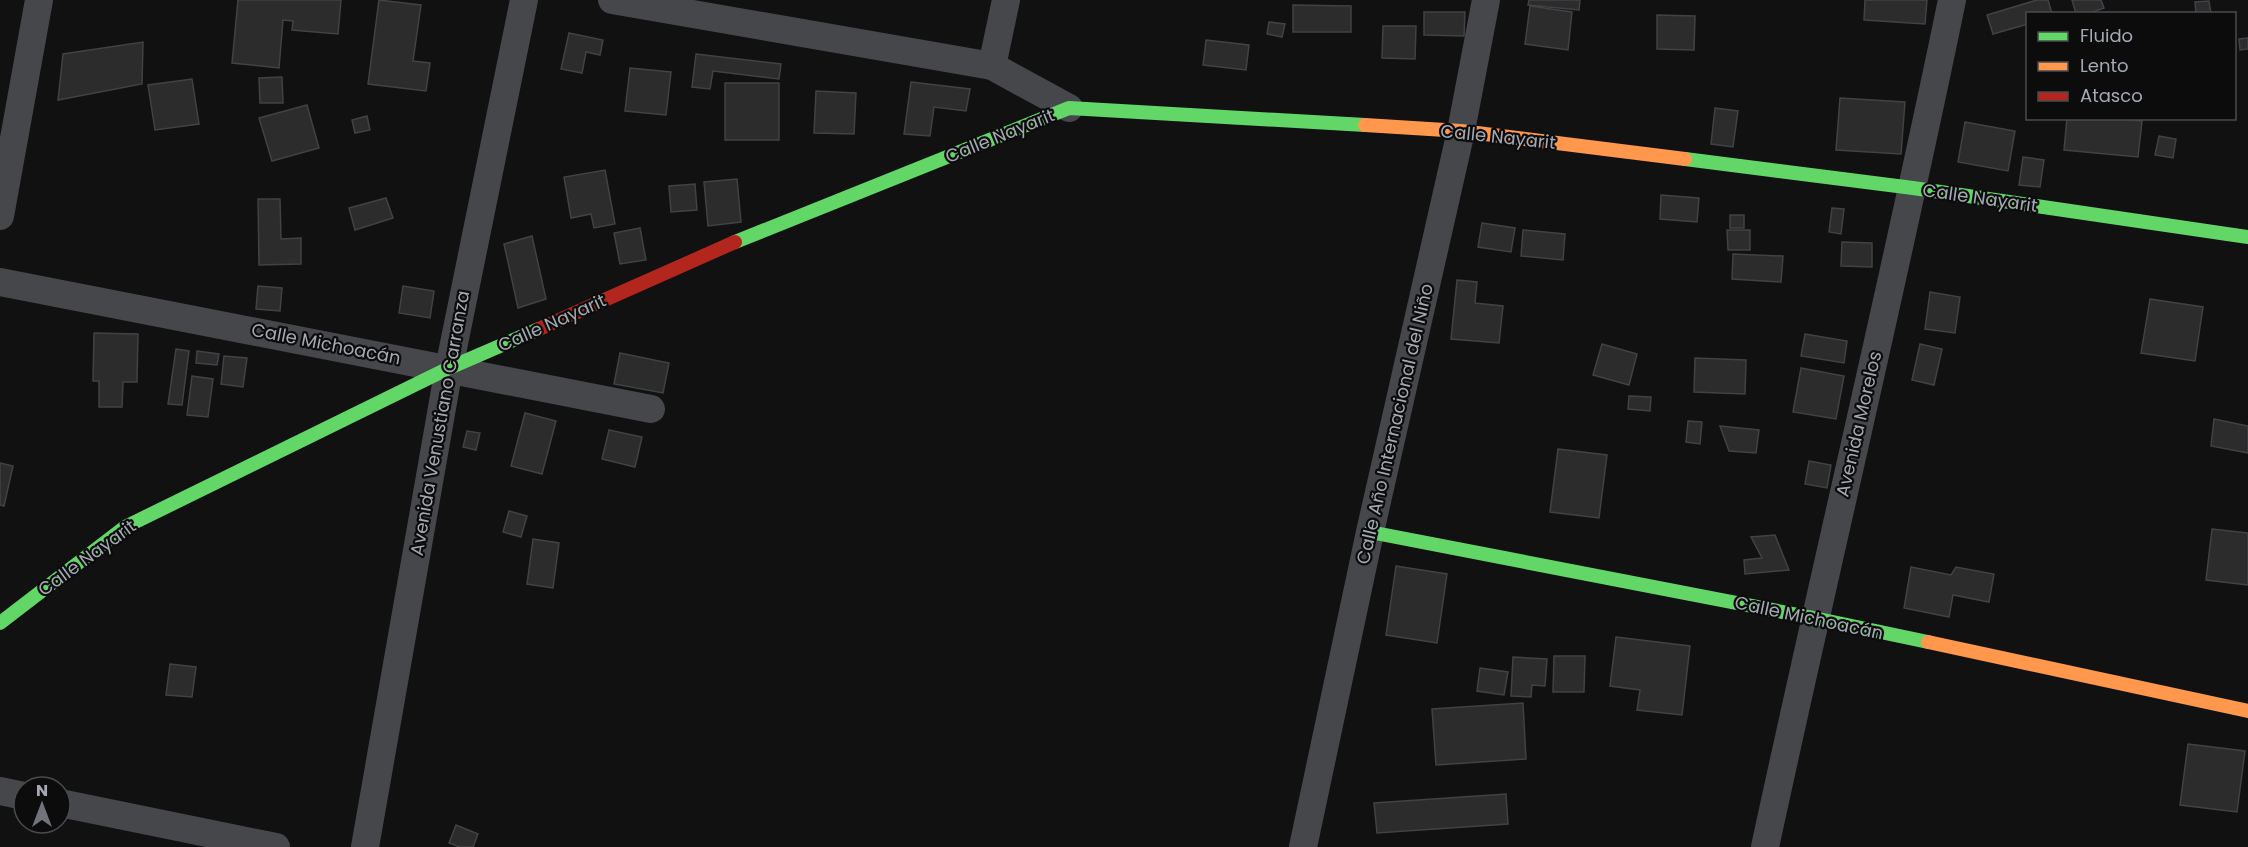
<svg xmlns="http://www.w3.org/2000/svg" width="2248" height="847" font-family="Poppins,sans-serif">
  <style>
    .building { fill: #2c2c2d; stroke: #414245; stroke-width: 1.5 }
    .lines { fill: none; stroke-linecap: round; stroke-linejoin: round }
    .street { stroke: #46474a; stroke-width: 28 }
    .fast { stroke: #63d668; stroke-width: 14 }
    .slow { stroke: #ff974d; stroke-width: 14 }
    .jam { stroke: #b3261e; stroke-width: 14 }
    .labels { text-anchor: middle; stroke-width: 4.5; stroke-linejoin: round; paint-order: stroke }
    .street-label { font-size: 18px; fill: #a3a9b2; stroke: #0c0c0d }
  </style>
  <rect width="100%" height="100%" fill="#111112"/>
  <g class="building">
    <path d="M238 0H341L338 34 292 30 293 21 283 20 279 68 232 63Z"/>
    <path d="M379 0 421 5 413 61 430 63 426 91 368 84Z"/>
    <path d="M1529 0H1580L1579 10 1528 5Z"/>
    <path d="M1865 0H1927L1925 24 1864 20Z"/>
    <path d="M2037 0H2048L2052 14H2028V24L1993 34 1987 15Z"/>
    <path d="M2072 0H2101L2104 8 2087 14H2076Z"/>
    <path d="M2209 1 2211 14H2196L2195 2Z"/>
    <path d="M1293 5 1351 6V32H1293Z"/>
    <path d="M1530 6 1572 12 1568 50 1525 44Z"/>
    <path d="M1424 12H1465L1464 36 1424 35Z"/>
    <path d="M1657 15 1695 16 1694 50 1657 49Z"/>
    <path d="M1269 22 1285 24 1282 37 1267 34Z"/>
    <path d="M1383 26H1416L1415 59 1382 58Z"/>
    <path d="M569 33 603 40 600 55 586 52 582 73 561 69Z"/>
    <path d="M2248 38V49L2240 50 2239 39Z"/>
    <path d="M1206 40 1249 45 1246 70 1203 65Z"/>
    <path d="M143 42 142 84 58 100 63 54Z"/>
    <path d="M696 54 781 64 779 79 713 71 710 89 692 87Z"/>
    <path d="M630 68 671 72 666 115 625 111Z"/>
    <path d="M282 77 283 103H260L259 78Z"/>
    <path d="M192 79 199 124 155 130 148 85Z"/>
    <path d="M911 82 970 89 966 111 934 107 930 136 904 134Z"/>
    <rect x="725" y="83" width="54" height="57"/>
    <path d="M816 91 856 93 854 134 814 133Z"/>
    <path d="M1840 98 1905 102 1901 154 1836 150Z"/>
    <path d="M307 105 319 148 272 161 259 118Z"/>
    <path d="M1715 108 1738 111 1733 147 1711 144Z"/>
    <path d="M367 116 370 130 355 133 352 120Z"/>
    <path d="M2067 118H2113L2142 121 2138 157 2064 150Z"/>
    <path d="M1965 122 2015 131 2008 171 1958 162Z"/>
    <path d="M2159 136 2176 139 2173 158 2155 155Z"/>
    <path d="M2023 157 2044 160 2040 187 2019 185Z"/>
    <path d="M605 170 615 224 594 228 591 214 571 218 564 177Z"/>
    <path d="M737 179 741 222 708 226 704 182Z"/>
    <path d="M695 184 697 210 671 212 669 186Z"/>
    <path d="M1661 195 1699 198 1697 222 1660 219Z"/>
    <path d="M386 198 393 218 355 230 349 208Z"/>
    <path d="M258 199H280L281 239 301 238V264L259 265Z"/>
    <path d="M1832 208 1844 209 1841 234 1829 232Z"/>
    <rect x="1730" y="215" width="14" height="13"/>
    <path d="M1482 223 1515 228 1511 252 1478 247Z"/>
    <path d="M640 228 646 260 620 264 614 233Z"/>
    <path d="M1523 230 1565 234 1563 260 1521 256Z"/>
    <path d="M1727 230H1750V250H1728Z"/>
    <path d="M532 236 546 299 518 308 504 244Z"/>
    <path d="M1842 242 1872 243V267L1841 266Z"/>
    <path d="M1733 254 1783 256 1781 282 1732 279Z"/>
    <path d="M1457 280 1477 282 1475 303 1503 306 1499 343 1451 339Z"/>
    <path d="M258 286 282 288 280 311 256 309Z"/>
    <path d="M403 286 434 291 430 318 399 313Z"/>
    <path d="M1930 292 1960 297 1955 333 1925 329Z"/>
    <path d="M2150 299 2203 307 2195 361 2141 353Z"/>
    <path d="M94 333 138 334 137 382H123L122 407H99V381H93Z"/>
    <path d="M1805 334 1847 341 1844 363 1801 356Z"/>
    <path d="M1602 344 1637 354 1629 385 1593 375Z"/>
    <path d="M1920 344 1942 349 1934 385 1912 380Z"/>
    <path d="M176 349 189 351 182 405 168 404Z"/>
    <path d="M197 351 219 354 217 365 196 363Z"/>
    <path d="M620 353 669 363 663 393 614 384Z"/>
    <path d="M224 356 247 358 243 387 221 384Z"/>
    <path d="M1695 358 1746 360 1745 394 1694 392Z"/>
    <path d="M1801 368 1844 376 1836 419 1793 412Z"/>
    <path d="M192 376 213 379 208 417 187 415Z"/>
    <path d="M1629 396 1651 397 1650 411 1628 409Z"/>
    <path d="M525 413 556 421 542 474 511 466Z"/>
    <path d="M2214 419 2248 426V453L2211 446Z"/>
    <path d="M1688 421 1702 422 1700 444 1686 442Z"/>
    <path d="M1720 426 1759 430 1756 453 1729 451Z"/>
    <path d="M609 430 642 437 635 467 602 459Z"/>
    <path d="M467 431 480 433 476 450 463 447Z"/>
    <path d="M1558 449 1607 455 1599 518 1550 512Z"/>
    <path d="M1809 461 1831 465 1827 488 1805 484Z"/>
    <path d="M0 463 13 466 4 506 0 505Z"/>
    <path d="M509 511 527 516 521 537 503 532Z"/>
    <path d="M2212 529 2248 533V585L2206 580Z"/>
    <path d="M1775 535 1789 570 1745 574 1744 560 1762 558 1751 537Z"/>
    <path d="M533 539 559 543 553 588 527 584Z"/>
    <path d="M1396 566 1447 574 1437 643 1386 635Z"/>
    <path d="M1911 567 1951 575 1956 567 1994 574 1989 602 1953 595 1949 617 1904 608Z"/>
    <path d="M1616 637 1690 646 1682 715 1637 710 1640 690 1610 686Z"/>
    <path d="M1554 656H1585L1584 692H1553Z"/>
    <path d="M1513 657 1547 659 1545 686 1532 685 1531 697 1511 696Z"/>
    <path d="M170 664 196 667 192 697 166 695Z"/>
    <path d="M1480 668 1508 672 1504 695 1477 691Z"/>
    <path d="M1523 703 1526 759 1436 765 1432 709Z"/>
    <path d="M2188 744 2245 751 2237 812 2180 805Z"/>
    <path d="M1506 794 1508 824 1377 833 1374 803Z"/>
    <path d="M456 825 478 834 473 847H460L449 843Z"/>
  </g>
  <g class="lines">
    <g class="street">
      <path d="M612 0 992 66 1069 108"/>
      <path d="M992 66 1006 0"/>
      <path d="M0 216 39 0"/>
      <path d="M0 282 651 409"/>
      <path d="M0 791 24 796"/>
      <path d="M60 803 276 847"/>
      <path d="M365 847 449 368 524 0"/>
      <path d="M1303 847 1370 532 1461 131 1486 0"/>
      <path d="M1765 847C1826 564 1894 283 1952 0"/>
    </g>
    <g class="fast">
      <path d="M1685 159 1913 188 2248 237"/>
      <path d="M735 242 1069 108 1365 125"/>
      <path d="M1370 532 1814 618 1928 642"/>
      <path d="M0 623 125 527 449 368 539 329"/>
    </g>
    <g class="slow">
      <path d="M1365 125 1461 131 1685 159"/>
      <path d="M1928 642 2248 711"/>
    </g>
    <path class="jam" d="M539 329 735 242"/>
  </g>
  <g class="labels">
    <g class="street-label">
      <text transform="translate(1000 136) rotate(-22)" y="6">Calle Nayarit</text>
      <text transform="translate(1498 137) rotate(6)" y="6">Calle Nayarit</text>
      <text transform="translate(1980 198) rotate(8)" y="6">Calle Nayarit</text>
      <text transform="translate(552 323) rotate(-24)" y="6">Calle Nayarit</text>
      <text transform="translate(326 344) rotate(11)" y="6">Calle Michoacán</text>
      <text transform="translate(440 423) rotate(-80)" y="6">Avenida Venustiano Carranza</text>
      <text transform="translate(1395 424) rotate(-77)" y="6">Calle Año Internacional del Niño</text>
      <text transform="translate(1859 424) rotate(-77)" y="6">Avenida Morelos</text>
      <text transform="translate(87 558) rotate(-36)" y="6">Calle Nayarit</text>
      <text transform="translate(1809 618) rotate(12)" y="6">Calle Michoacán</text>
    </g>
  </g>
  <rect x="2026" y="12" width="210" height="108" fill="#0c0c0d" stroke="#484b4f" stroke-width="1.5"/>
  <rect x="2038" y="32" width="30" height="9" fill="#63d668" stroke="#484b4f" stroke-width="1.5"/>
  <text x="2080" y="42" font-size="18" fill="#a3a9b2">Fluido</text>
  <rect x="2038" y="62" width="30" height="9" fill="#ff974d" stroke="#484b4f" stroke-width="1.5"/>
  <text x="2080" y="72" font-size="18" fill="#a3a9b2">Lento</text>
  <rect x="2038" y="92" width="30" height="9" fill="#b3261e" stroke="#484b4f" stroke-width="1.5"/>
  <text x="2080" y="102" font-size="18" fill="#a3a9b2">Atasco</text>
  <g transform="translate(42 805)"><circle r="28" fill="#0c0c0d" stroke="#484b4f" stroke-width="1.5"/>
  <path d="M0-4.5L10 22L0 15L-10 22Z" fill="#70747a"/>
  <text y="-9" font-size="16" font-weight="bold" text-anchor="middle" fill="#a3a9b2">N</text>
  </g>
</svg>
